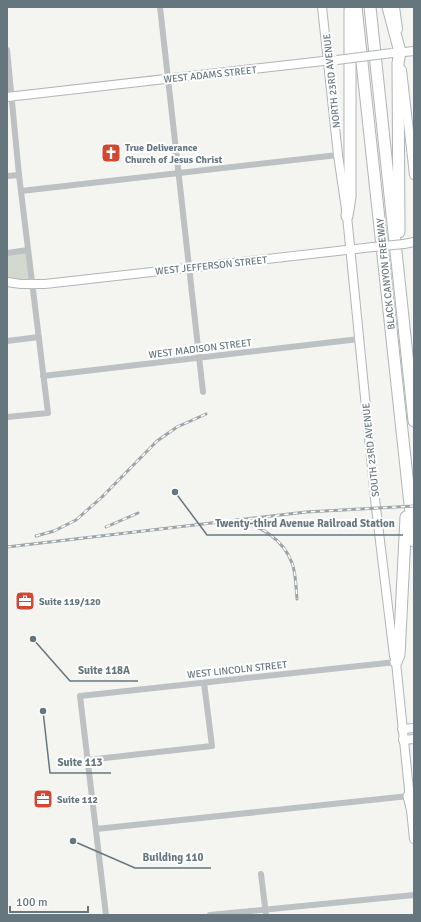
<svg xmlns="http://www.w3.org/2000/svg" width="421" height="922" font-family="Signika,sans-serif">
  <style>
    .green { fill: #d4d9d0 }
    .lines { fill: none; stroke-linecap: round; stroke-linejoin: round }
    .secondary-casing { stroke: #b0b5b8; stroke-width: 10 }
    .highway-casing { stroke: #b0b4b6; stroke-width: 13 }
    .street { stroke: #bdc1c4; stroke-width: 6 }
    .secondary { stroke: #fff; stroke-width: 8 }
    .highway { stroke: #fff; stroke-width: 11 }
    .rail-casing { stroke: #9da4a8; stroke-width: 3 }
    .rail { stroke: #fff; stroke-width: 1.5; stroke-dasharray: 4.5; stroke-linecap: butt }
    .secondary-bridge-casing { stroke: #b0b5b8; stroke-width: 10; stroke-linecap: butt }
    .secondary-bridge { stroke: #fff; stroke-width: 8 }
    .labels { text-anchor: middle; stroke-width: 4; stroke-linejoin: round; paint-order: stroke }
    .street-label { font-size: 10px; fill: #66767f; stroke: #fff }
    .poi-label { font-size: 10px; font-weight: bold; fill: #66767f; stroke: #fff; text-anchor: start }
    .leader { fill: none; stroke: #66767f; stroke-width: 1.5 }
    .callout-dot { fill: #66767f; stroke: #fff; stroke-width: 1.5 }
    .callout-label { font-size: 11px; text-anchor: middle; font-weight: bold; fill: #66767f; stroke: #fff; stroke-width: 4; stroke-linejoin: round; paint-order: stroke }
  </style>
  <rect width="100%" height="100%" fill="#f4f4f1"/>
  <path class="green" d="M28 250 32 284 7 282V253Z"/>
  <g class="lines">
    <defs>
      <g id="secondary">
        <path d="M322 7 338 155 347 216 376 508 394 656 396 662 414 839"/>
        <path d="M395 7 398 29"/>
        <path d="M395 53 414 51"/>
        <path d="M402 70 414 175"/>
        <path d="M7 97 332 60"/>
        <path d="M404 244 414 242"/>
        <path d="M7 282 21 284H45L373 247"/>
        <path d="M402 729 414 728"/>
        <path d="M403 740 414 739"/>
      </g>
      <g id="highway">
        <path d="M356 7 414 541"/>
        <path d="M370 7 414 421"/>
        <path d="M388 7 400 52 398 63 399 232"/>
        <path d="M347 216 350 197V10"/>
        <path d="M396 662 399 655 406 517"/>
        <path d="M409 796 414 816"/>
      </g>
    </defs>
    <use href="#secondary" class="secondary-casing"/>
    <use href="#highway" class="highway-casing"/>
    <g class="street">
      <path d="M160 7 203 392"/>
      <path d="M7 50 19 175 48 413 7 417"/>
      <path d="M7 176 19 175"/>
      <path d="M21 191 338 155"/>
      <path d="M7 253 28 250"/>
      <path d="M7 341 39 337"/>
      <path d="M43 376 359 339"/>
      <path d="M87 760 212 746 204 683"/>
      <path d="M96 829 409 796"/>
      <path d="M261 874 266 915"/>
      <path d="M106 915 80 696 396 662"/>
      <path d="M210 915 414 895"/>
    </g>
    <use href="#secondary" class="secondary"/>
    <use href="#highway" class="highway"/>
    <defs>
      <g id="rail">
        <path d="M237 522C261 524 284 541 292 563 296 573 296 588 297 599"/>
        <path d="M106 527 138 513"/>
        <path d="M36 536 54 531 76 520 102 497 157 441 177 427 206 414"/>
        <path d="M7 547 306 512 414 506"/>
      </g>
    </defs>
    <use href="#rail" class="rail-casing"/>
    <use href="#rail" class="rail"/>
    <defs>
      <g id="secondary-bridge">
        <path d="M337 60 392 53"/>
        <path d="M373 247 404 244"/>
      </g>
    </defs>
    <use href="#secondary-bridge" class="secondary-bridge-casing"/>
    <use href="#secondary-bridge" class="secondary-bridge"/>
  </g>
  <defs>
    <symbol id="church-square" viewBox="-11 -11 22 22"><rect x="-9" y="-9" width="18" height="18" rx="4" fill="#d34731" stroke="#fff"/><path d="M-1.2-6h2.4v3.5h3.3v2.4h-3.3V6h-2.4V-.1h-3.3v-2.4h3.3Z" fill="#fff"/></symbol>
    <symbol id="office-square" viewBox="-11 -11 22 22"><rect x="-9" y="-9" width="18" height="18" rx="4" fill="#d34731" stroke="#fff"/><path d="M-6-3h4V-5.5h4V-3h4V5H-6ZM-1-4.5V-3h2v-1.5ZM-6 0V1H6V0Z" fill="#fff"/></symbol>
  </defs>
  <g fill-rule="evenodd">
    <use href="#church-square" x="100" y="142" width="22" height="22"/>
    <use href="#office-square" x="14" y="590" width="22" height="22"/>
    <use href="#office-square" x="32" y="788" width="22" height="22"/>
  </g>
  <g class="labels">
    <g class="street-label">
      <text transform="translate(210 74) rotate(-6)" y="4">WEST ADAMS STREET</text>
      <text transform="translate(331 81) rotate(-96)" y="4">NORTH 23RD AVENUE</text>
      <text transform="translate(211 265) rotate(-6)" y="4">WEST JEFFERSON STREET</text>
      <text transform="translate(385 274) rotate(-96)" y="4">BLACK CANYON FREEWAY</text>
      <text transform="translate(200 348) rotate(-7)" y="4">WEST MADISON STREET</text>
      <text transform="translate(370 450) rotate(-96)" y="4">SOUTH 23RD AVENUE</text>
      <text transform="translate(237 669) rotate(-6)" y="4">WEST LINCOLN STREET</text>
    </g>
    <g class="poi-label">
      <text x="125" y="151">True Deliverance<tspan x="125" dy="12">Church of Jesus Christ</tspan></text>
      <text x="39" y="605">Suite 119/120</text>
      <text x="57" y="803">Suite 112</text>
    </g>
  </g>
  <path class="leader" d="M175 492L207 535H403M33 639L70 681H138M43 711L50 773H111M73 841L135 868H211"/>
  <g class="callout-dot">
    <circle cx="175" cy="492" r="4"/>
    <circle cx="33" cy="639" r="4"/>
    <circle cx="43" cy="711" r="4"/>
    <circle cx="73" cy="841" r="4"/>
  </g>
  <g class="callout-label">
    <text x="305" y="527">Twenty-third Avenue Railroad Station</text>
    <text x="104" y="674">Suite 118A</text>
    <text x="80" y="766">Suite 113</text>
    <text x="173" y="861">Building 110</text>
  </g>
  <rect width="421" height="922" fill="none" stroke="#66767f" stroke-width="16"/>
  <path d="M10 906v6h78v-6" fill="none" stroke="#66767f" stroke-width="2"/>
  <text x="16" y="906" font-size="12" fill="#66767f" stroke="#ffffff" stroke-width="3" paint-order="stroke">100 m</text>
</svg>
